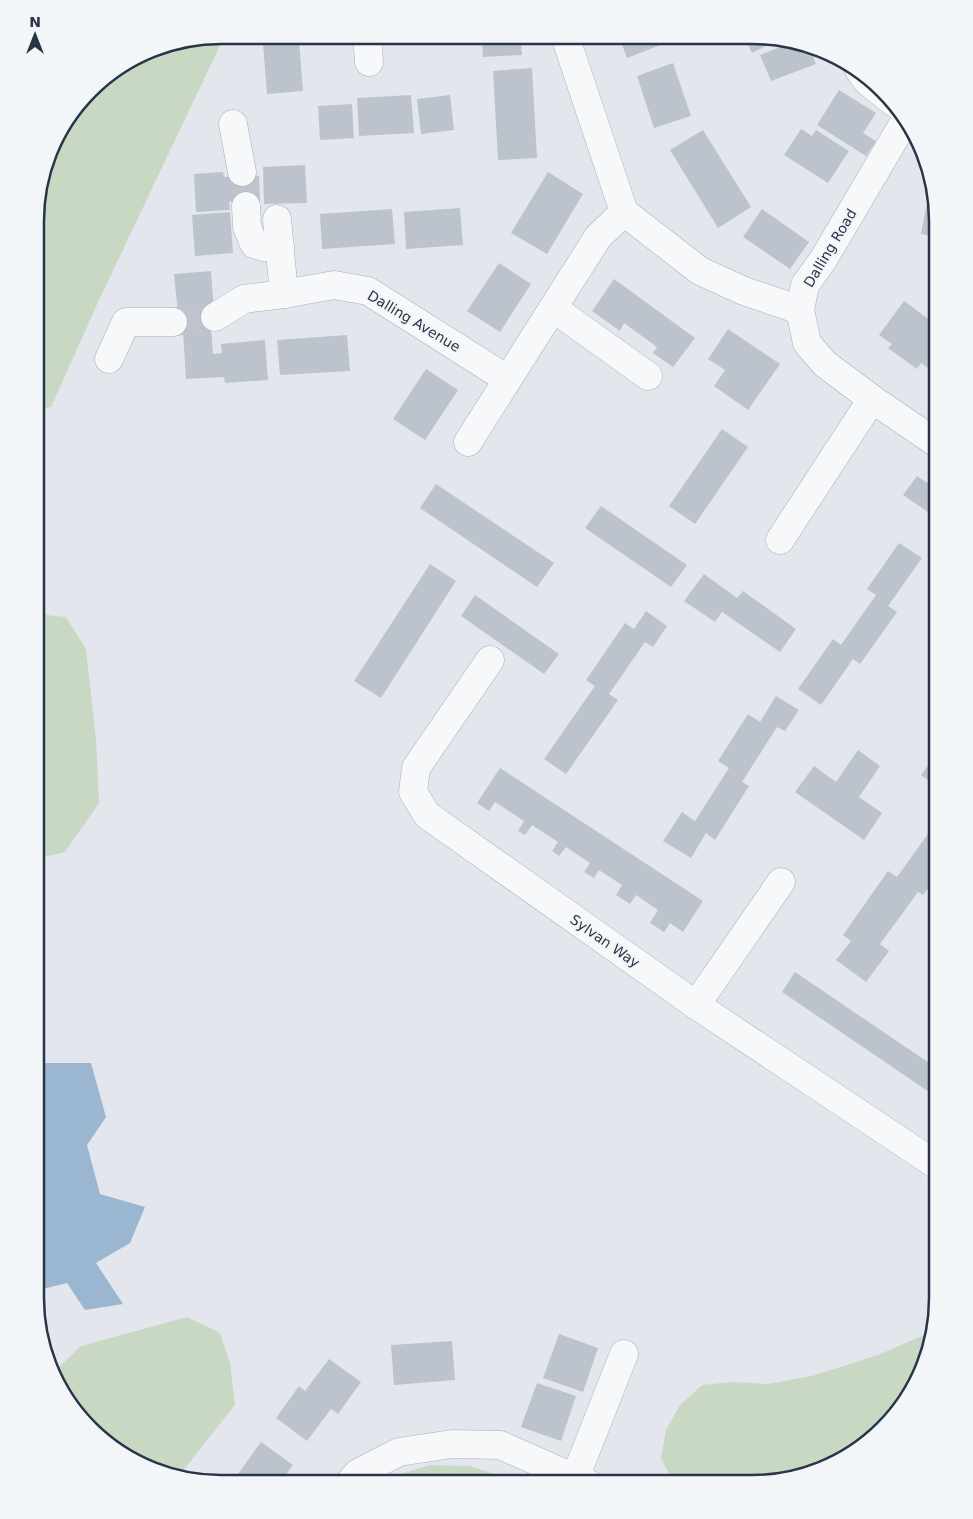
<svg xmlns="http://www.w3.org/2000/svg" width="973" height="1519" font-family="'DejaVu Sans',sans-serif">
  <style>
    .green { fill: #c9d8c3 }
    .water { fill: #9ab6d0 }
    .building { fill: #bcc3cd }
    .lines { fill: none; stroke-linecap: round; stroke-linejoin: round }
    .minor-tunnel { stroke: #bec3cc; stroke-width: 28; stroke-dasharray: 28 14; stroke-linecap: butt }
    .minor-casing { stroke: #a7aeb8; stroke-width: 29 }
    .minor { stroke: #f6f8fa; stroke-width: 28 }
    .labels { text-anchor: middle; stroke-width: 4.5; stroke-linejoin: round; paint-order: stroke }
    .street-label { font-size: 14px; fill: #283447; stroke: #f3f6f9 }
    .rim { fill: none; stroke: #283447; stroke-width: 2.5 }
  </style>
  <rect width="100%" height="100%" fill="#e3e7ed"/>
  <g class="green">
    <path d="M221 35H225L100 298 51 407 36 409 37 197 54 138 98 81 150 49Z"/>
    <path d="M36 614 66 617 86 649 96 739 99 803 65 852 36 859Z"/>
    <path d="M938 1310 928 1358 900 1411 866 1445 824 1470 752 1484H676L670 1476 661 1458 666 1430 680 1405 702 1385 733 1382 767 1384 812 1376 878 1355 931 1332Z"/>
    <path d="M187 1317 220 1333 230 1363 235 1405 178 1477 150 1470 108 1446 74 1412 52 1374 81 1346Z"/>
    <path d="M430 1465 470 1466 506 1478 508 1483H378L384 1479Z"/>
  </g>
  <path class="water" d="M41 1063H91L106 1117 87 1145 100 1194 145 1207 130 1243 96 1263 123 1304 85 1310 67 1283 35 1291V1070Z"/>
  <g class="building">
    <path d="M482 36H520L522 55 483 57Z"/>
    <path d="M619 36H660L663 44 627 58Z"/>
    <path d="M744 37H777L782 38 752 53Z"/>
    <path d="M299 41 303 91 267 94 263 44Z"/>
    <path d="M795 41 809 45 816 64 771 81 760 55Z"/>
    <path d="M673 63 691 116 654 128 637 76Z"/>
    <path d="M532 68 537 158 498 160 493 71Z"/>
    <path d="M839 90 876 113 863 133 876 141 866 156 817 125Z"/>
    <path d="M411 95 414 133 359 136 357 98Z"/>
    <path d="M450 95 454 130 421 134 417 99Z"/>
    <path d="M352 104 354 138 320 140 318 106Z"/>
    <path d="M801 129 812 136 816 130 849 151 828 183 784 155Z"/>
    <path d="M703 130 751 207 718 228 670 150Z"/>
    <path d="M305 165 307 203 264 204 263 167Z"/>
    <path d="M223 172 224 177 259 176 260 201 229 202 230 210 196 212 194 174Z"/>
    <path d="M548 172 583 194 547 254 511 233Z"/>
    <path d="M929 192H932L938 221V237L921 234Z"/>
    <path d="M460 208 463 245 406 249 404 212Z"/>
    <path d="M392 209 395 244 322 249 320 214Z"/>
    <path d="M762 209 809 242 790 269 743 237Z"/>
    <path d="M230 212 233 253 195 256 192 215Z"/>
    <path d="M499 263 531 284 500 332 467 311Z"/>
    <path d="M211 271 214 312H210L213 354 222 353 221 344 265 340 268 380 225 383 224 377 186 379 182 314H178L174 274Z"/>
    <path d="M614 279 695 338 673 367 653 353 657 347 624 323 620 331 592 311Z"/>
    <path d="M904 301 938 326V375L921 363 917 369 888 348 892 344 879 335Z"/>
    <path d="M728 329 780 364 748 410 714 386 725 370 708 359Z"/>
    <path d="M347 335 350 371 280 375 277 340Z"/>
    <path d="M426 369 458 390 425 440 393 419Z"/>
    <path d="M722 429 748 447 695 524 669 506Z"/>
    <path d="M917 476 938 490 935 495 938 497V519L903 495Z"/>
    <path d="M436 484 554 563 537 587 420 508Z"/>
    <path d="M601 506 687 565 671 587 585 528Z"/>
    <path d="M899 543 922 558 888 606 897 612 860 664 853 659 821 705 798 689 833 639 841 645 876 595 867 589Z"/>
    <path d="M430 564 456 581 381 698 354 681Z"/>
    <path d="M704 574 737 598 743 591 796 629 780 652 722 612 715 622 684 601Z"/>
    <path d="M475 595 559 654 544 674 461 616Z"/>
    <path d="M646 611 667 626 653 647 645 642 609 694 618 700 566 774 544 759 595 686 586 680 625 623 634 629Z"/>
    <path d="M776 696 799 710 785 731 777 727 742 782 749 786 715 840 706 833 691 858 663 841 682 812 695 821 729 768 718 761 748 714 760 722Z"/>
    <path d="M858 750 880 766 859 797 882 813 864 840 795 792 814 766 836 782Z"/>
    <path d="M938 752V787L921 775Z"/>
    <path d="M500 768 703 901 683 932 670 923 664 932 650 923 658 910 636 895 630 904 616 895 622 885 599 870 594 878 584 872 590 863 566 847 559 856 552 851 558 842 532 825 525 835 518 831 524 821 495 802 489 811 477 803Z"/>
    <path d="M938 820V875L923 895 918 892 880 944 889 951 866 982 836 960 851 941 843 935 888 871 897 877Z"/>
    <path d="M795 972 938 1069V1098L782 992Z"/>
    <path d="M559 1334 598 1348 583 1392 543 1378Z"/>
    <path d="M452 1341 455 1380 394 1385 391 1345Z"/>
    <path d="M329 1359 361 1382 338 1414 331 1409 307 1441 276 1418 299 1386 305 1391Z"/>
    <path d="M537 1383 576 1396 561 1441 521 1427Z"/>
    <path d="M261 1442 293 1465 280 1483H242L235 1478Z"/>
  </g>
  <g class="lines">
    <g class="minor-tunnel">
      <path d="M242 172 246 206"/>
      <path d="M173 322 215 317"/>
    </g>
    <defs>
      <g id="minor">
        <path d="M367 35 369 62"/>
        <path d="M565 36 624 212 700 271 744 291 800 310"/>
        <path d="M859 70 868 82 897 105"/>
        <path d="M906 119 823 260 805 285 800 310 807 343 825 364 872 399 938 444"/>
        <path d="M233 124 242 172"/>
        <path d="M246 206 247 227 254 244 263 247H280"/>
        <path d="M277 219 284 294"/>
        <path d="M553 308 648 376"/>
        <path d="M215 317 244 299 284 294 334 285 368 291 507 379"/>
        <path d="M109 359 126 322H173"/>
        <path d="M468 442 598 237 624 212"/>
        <path d="M780 540 872 399"/>
        <path d="M490 660 416 768 413 792 427 815 696 1005 938 1166"/>
        <path d="M696 1005 781 882"/>
        <path d="M575 1478 624 1354"/>
        <path d="M349 1483 358 1473 399 1452 452 1444 500 1445 589 1484"/>
      </g>
    </defs>
    <use href="#minor" class="minor-casing"/>
    <use href="#minor" class="minor"/>
  </g>
  <g class="labels">
    <g class="street-label">
      <text transform="translate(830 248) rotate(-59)" y="5">Dalling Road</text>
      <text transform="translate(414 321) rotate(31)" y="5">Dalling Avenue</text>
      <text transform="translate(605 941) rotate(35)" y="5">Sylvan Way</text>
    </g>
  </g>
  <path d="M0 0H973V1519H0ZM221 44H752A177 177 0 0 1 929 221V1298A177 177 0 0 1 752 1475H221A177 177 0 0 1 44 1298V221A177 177 0 0 1 221 44Z" fill="#f3f6f9" fill-rule="evenodd"/>
  <path class="rim" d="M221 44H752A177 177 0 0 1 929 221V1298A177 177 0 0 1 752 1475H221A177 177 0 0 1 44 1298V221A177 177 0 0 1 221 44Z"/>
  <g transform="translate(35 35)" stroke="#f3f6f9" stroke-width="4" paint-order="stroke">
  <path d="M0-4L9 19L0 12L-9 19Z" fill="#283447"/>
  <text y="-8" font-size="14" font-weight="bold" text-anchor="middle" fill="#283447">N</text>
  </g>
</svg>
